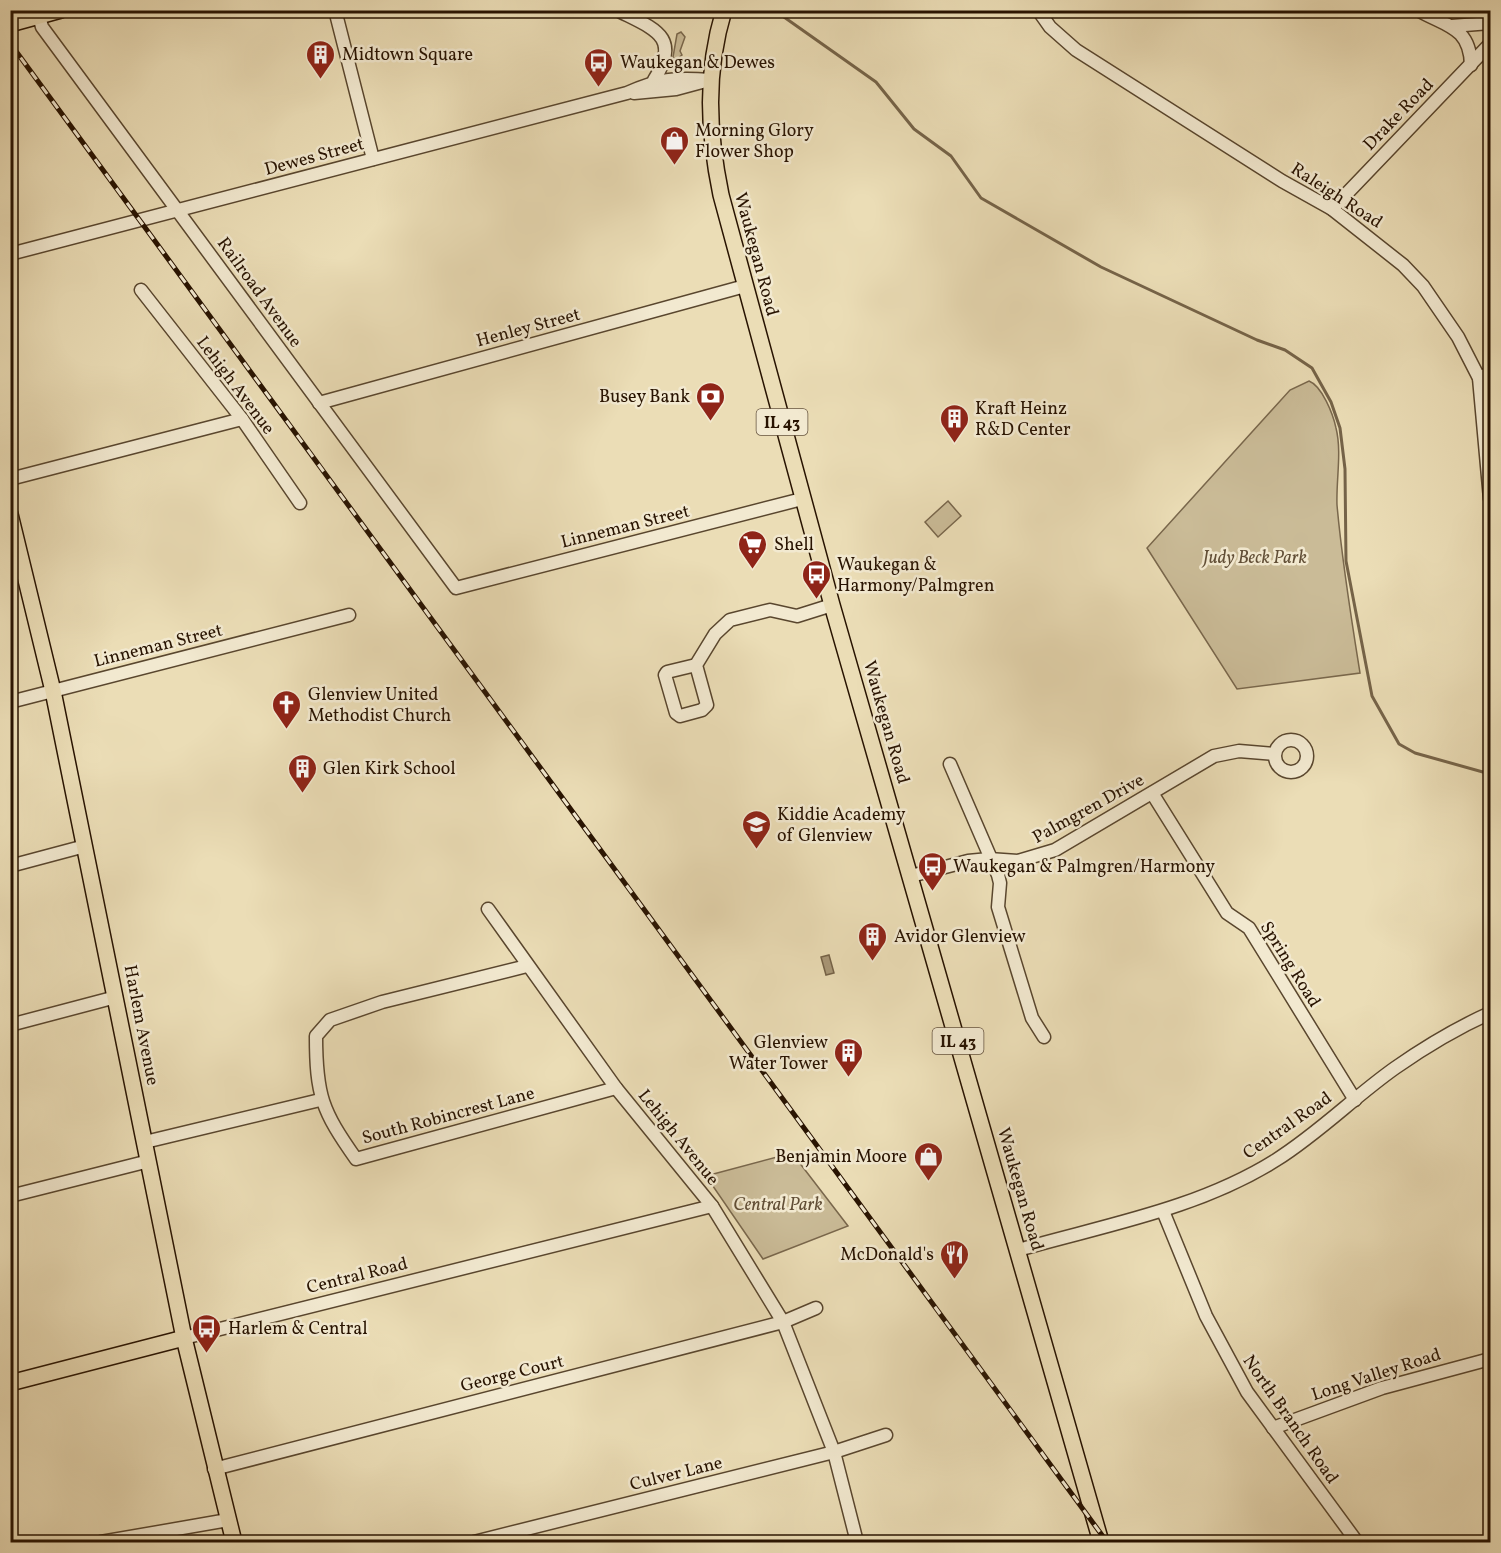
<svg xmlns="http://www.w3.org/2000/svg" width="1501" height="1553" font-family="Vollkorn,serif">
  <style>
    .green { fill: #cabb97; stroke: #79674c; stroke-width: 1.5 }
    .water { fill: #a99878; stroke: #756348; stroke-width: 1.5 }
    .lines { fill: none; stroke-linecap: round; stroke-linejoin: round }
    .stream { stroke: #756348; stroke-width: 3 }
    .minor-casing { stroke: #59462e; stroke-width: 15 }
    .major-casing { stroke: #281301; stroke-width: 18 }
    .minor { stroke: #f2e9d0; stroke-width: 12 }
    .major { stroke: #ebddb6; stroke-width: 15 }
    .rail-casing { stroke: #281301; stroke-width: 5 }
    .rail { stroke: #f2e9d0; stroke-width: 3; stroke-dasharray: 9; stroke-linecap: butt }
    .labels { text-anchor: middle; stroke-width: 5; stroke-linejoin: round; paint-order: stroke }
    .shield { fill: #f2e9d0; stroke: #65533f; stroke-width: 1.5 }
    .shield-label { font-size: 16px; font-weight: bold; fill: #281301 }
    .poi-label { font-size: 18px; fill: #281301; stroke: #f2e9d0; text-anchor: start }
    .street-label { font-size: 18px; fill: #281301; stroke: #f2e9d0 }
    .park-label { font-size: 18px; font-style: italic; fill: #614e36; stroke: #f2e9d0 }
  </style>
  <rect width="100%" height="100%" fill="#ebddb6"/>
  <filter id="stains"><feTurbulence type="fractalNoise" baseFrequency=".00333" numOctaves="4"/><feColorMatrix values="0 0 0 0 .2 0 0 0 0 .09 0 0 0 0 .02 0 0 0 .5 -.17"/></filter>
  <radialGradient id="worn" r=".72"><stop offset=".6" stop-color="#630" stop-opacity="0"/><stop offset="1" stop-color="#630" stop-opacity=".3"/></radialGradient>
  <g class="green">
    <path d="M681 32 685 37 680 51 682 55 675 60 673 57 677 34Z"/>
    <path d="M1309 381C1322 386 1333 414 1336 428 1342 452 1336 480 1337 505 1342 562 1351 617 1360 673L1237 689 1147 548 1290 390Z"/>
    <path d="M948 501 961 516 938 537 925 522Z"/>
    <path d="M792 1153 848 1226 763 1259 706 1176Z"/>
  </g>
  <path class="water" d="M829 955 834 973 826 975 821 957Z"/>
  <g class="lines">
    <path class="stream" d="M774 10 876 82 914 129 951 156 981 198 1101 267 1257 340 1285 350 1312 368 1331 402 1340 428 1345 469 1346 561 1372 696 1399 744 1415 753 1490 774"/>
    <defs>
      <g id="minor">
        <path d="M335 10 373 159"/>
        <path d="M617 10C654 29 682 36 654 80"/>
        <path d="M1038 10 1050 27 1076 50 1282 181 1332 209 1403 265 1423 286 1458 337 1479 378 1490 499"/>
        <path d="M1418 10C1445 26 1470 26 1471 65"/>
        <path d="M39 16 42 27 456 588 802 499"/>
        <path d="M1452 26 1490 23"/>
        <path d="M634 93 676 89 702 82"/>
        <path d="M1332 209 1490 44"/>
        <path d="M10 254 627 93C658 79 675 77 710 80"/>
        <path d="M141 290 242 419 300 503"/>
        <path d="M1479 378 1490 373"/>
        <path d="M319 403 745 286"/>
        <path d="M10 479 242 419"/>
        <path d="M696 665 707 705 702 710 680 716 676 713 665 675 667 672 696 665 715 634 730 620 770 610 797 616 832 605"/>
        <path d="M10 702 349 615"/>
        <circle cx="1291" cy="756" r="16"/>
        <path d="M950 764 998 875 1000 883 998 907 1032 1018 1044 1037"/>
        <path d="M1152 793 1227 913 1249 928 1355 1100"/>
        <path d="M10 866 85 846"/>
        <path d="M911 876 968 861 989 859 1018 861 1055 850 1214 756 1239 751 1274 754"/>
        <path d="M488 909 616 1088 712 1206 783 1322 834 1452 857 1542"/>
        <path d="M527 966 382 1002 330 1020 316 1036C316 1095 322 1111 356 1159L616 1088"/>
        <path d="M10 1025 116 997"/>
        <path d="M145 1142 320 1100"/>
        <path d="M10 1196 149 1161"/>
        <path d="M1163 1211 1206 1316 1247 1392 1357 1542"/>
        <path d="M1018 1250C1105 1225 1198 1209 1276 1160 1319 1133 1354 1097 1395 1068 1425 1047 1457 1028 1490 1013"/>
        <path d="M184 1338 712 1206"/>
        <path d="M1273 1428 1382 1388 1490 1359"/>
        <path d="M214 1469 783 1322 816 1308"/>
        <path d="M101 1542 228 1520"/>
        <path d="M474 1542 834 1452 886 1435"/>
      </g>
      <g id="major">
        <path d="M724 10C705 73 708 132 721 195L832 605 1101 1542"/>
        <path d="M10 24 61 10"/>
        <path d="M10 514 53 691 184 1338 234 1542"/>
        <path d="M10 1383 184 1338"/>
      </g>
    </defs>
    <use href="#minor" class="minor-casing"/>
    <use href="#major" class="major-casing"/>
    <use href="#minor" class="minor"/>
    <use href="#major" class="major"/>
    <defs>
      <path id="rail" d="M10 43 1107 1542"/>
    </defs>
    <use href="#rail" class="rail-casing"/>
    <use href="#rail" class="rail"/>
  </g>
  <defs>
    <symbol id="building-pin" viewBox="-11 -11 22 30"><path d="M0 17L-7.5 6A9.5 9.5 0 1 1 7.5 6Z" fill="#8f2418" stroke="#f2e9d0"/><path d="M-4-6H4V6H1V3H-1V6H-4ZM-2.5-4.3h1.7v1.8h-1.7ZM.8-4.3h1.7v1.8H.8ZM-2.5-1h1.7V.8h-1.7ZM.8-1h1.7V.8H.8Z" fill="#fff"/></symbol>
    <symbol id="bus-pin" viewBox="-11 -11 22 30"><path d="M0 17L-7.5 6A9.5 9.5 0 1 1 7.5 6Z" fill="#8f2418" stroke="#f2e9d0"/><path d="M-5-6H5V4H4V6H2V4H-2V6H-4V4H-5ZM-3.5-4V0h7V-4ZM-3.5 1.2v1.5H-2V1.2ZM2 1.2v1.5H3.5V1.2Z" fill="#fff"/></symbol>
    <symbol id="shop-pin" viewBox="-11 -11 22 30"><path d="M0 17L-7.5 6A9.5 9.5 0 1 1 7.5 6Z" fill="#8f2418" stroke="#f2e9d0"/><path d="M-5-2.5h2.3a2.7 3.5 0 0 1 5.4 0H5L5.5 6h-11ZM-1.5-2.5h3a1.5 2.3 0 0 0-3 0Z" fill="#fff"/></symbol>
    <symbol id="bank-pin" viewBox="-11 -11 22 30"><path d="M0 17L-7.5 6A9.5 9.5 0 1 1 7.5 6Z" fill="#8f2418" stroke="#f2e9d0"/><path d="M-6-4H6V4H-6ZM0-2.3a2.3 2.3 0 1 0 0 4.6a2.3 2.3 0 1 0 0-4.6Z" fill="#fff"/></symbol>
    <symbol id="supermarket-pin" viewBox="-11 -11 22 30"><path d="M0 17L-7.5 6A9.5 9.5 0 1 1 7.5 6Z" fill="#8f2418" stroke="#f2e9d0"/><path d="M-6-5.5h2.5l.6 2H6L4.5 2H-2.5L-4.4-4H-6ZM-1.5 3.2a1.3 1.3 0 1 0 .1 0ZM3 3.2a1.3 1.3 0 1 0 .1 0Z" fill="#fff"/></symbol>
    <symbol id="church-pin" viewBox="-11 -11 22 30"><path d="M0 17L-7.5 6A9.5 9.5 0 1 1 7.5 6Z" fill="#8f2418" stroke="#f2e9d0"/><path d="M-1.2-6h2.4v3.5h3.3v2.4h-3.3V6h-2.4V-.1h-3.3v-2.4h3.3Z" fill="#fff"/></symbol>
    <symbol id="school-pin" viewBox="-11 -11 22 30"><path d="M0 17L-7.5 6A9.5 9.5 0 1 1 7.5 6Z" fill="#8f2418" stroke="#f2e9d0"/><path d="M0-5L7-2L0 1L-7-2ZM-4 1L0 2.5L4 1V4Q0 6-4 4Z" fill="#fff"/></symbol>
    <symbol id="restaurant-pin" viewBox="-11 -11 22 30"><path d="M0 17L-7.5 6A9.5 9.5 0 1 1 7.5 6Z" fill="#8f2418" stroke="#f2e9d0"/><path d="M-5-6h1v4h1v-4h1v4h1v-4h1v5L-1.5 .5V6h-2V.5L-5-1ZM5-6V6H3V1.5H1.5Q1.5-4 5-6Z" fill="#fff"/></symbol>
  </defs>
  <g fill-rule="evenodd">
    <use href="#building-pin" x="304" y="38" width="33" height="45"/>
    <use href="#bus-pin" x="582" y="46" width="33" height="45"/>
    <use href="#shop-pin" x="658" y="124" width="33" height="45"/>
    <use href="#bank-pin" x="694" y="380" width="33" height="45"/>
    <use href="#building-pin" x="938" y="402" width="33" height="45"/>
    <use href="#supermarket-pin" x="736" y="528" width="33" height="45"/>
    <use href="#bus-pin" x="800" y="558" width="33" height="45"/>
    <use href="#church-pin" x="270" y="688" width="33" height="45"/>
    <use href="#building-pin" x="286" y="752" width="33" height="45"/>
    <use href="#school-pin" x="740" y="808" width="33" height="45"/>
    <use href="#bus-pin" x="916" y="850" width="33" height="45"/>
    <use href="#building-pin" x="856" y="920" width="33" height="45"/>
    <use href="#building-pin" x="832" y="1036" width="33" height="45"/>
    <use href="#shop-pin" x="912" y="1140" width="33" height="45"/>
    <use href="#restaurant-pin" x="938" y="1238" width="33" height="45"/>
    <use href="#bus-pin" x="190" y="1312" width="33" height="45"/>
  </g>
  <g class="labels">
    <g class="shield">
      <rect x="756.5" y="409" width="51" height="26" rx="4.5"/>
      <rect x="932.5" y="1028" width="51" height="26" rx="4.5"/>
    </g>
    <g class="shield-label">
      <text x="782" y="428">IL 43</text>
      <text x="958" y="1047">IL 43</text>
    </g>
    <g class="poi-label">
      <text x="342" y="60">Midtown Square</text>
      <text x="620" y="68">Waukegan &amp; Dewes</text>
      <text x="695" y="136">Morning Glory<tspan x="695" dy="21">Flower Shop</tspan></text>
      <text x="690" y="402" text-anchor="end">Busey Bank</text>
      <text x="975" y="414">Kraft Heinz<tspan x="975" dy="21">R&amp;D Center</tspan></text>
      <text x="774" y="550">Shell</text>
      <text x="837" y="570">Waukegan &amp;<tspan x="837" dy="21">Harmony/Palmgren</tspan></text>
      <text x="308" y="700">Glenview United<tspan x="308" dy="21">Methodist Church</tspan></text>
      <text x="323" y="774">Glen Kirk School</text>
      <text x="777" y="820">Kiddie Academy<tspan x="777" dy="21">of Glenview</tspan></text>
      <text x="953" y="872">Waukegan &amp; Palmgren/Harmony</text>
      <text x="894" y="942">Avidor Glenview</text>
      <text x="828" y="1048" text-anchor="end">Glenview<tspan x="828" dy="21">Water Tower</tspan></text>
      <text x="907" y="1162" text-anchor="end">Benjamin Moore</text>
      <text x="934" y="1260" text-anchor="end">McDonald's</text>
      <text x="228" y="1334">Harlem &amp; Central</text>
    </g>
    <g class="street-label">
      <text transform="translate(1398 114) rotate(-46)" y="6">Drake Road</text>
      <text transform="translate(314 156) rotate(-15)" y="6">Dewes Street</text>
      <text transform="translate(1337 195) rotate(33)" y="6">Raleigh Road</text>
      <text transform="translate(757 254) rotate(75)" y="6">Waukegan Road</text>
      <text transform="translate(260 292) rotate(54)" y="6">Railroad Avenue</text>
      <text transform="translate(528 327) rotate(-15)" y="6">Henley Street</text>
      <text transform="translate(236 385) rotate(53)" y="6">Lehigh Avenue</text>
      <text transform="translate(625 526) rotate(-14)" y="6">Linneman Street</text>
      <text transform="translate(158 645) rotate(-14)" y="6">Linneman Street</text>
      <text transform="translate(887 722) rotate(74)" y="6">Waukegan Road</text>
      <text transform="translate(1088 808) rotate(-29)" y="6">Palmgren Drive</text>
      <text transform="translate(1291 964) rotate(58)" y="6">Spring Road</text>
      <text transform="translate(142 1025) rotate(79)" y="6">Harlem Avenue</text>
      <text transform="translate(448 1115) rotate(-15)" y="6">South Robincrest Lane</text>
      <text transform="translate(1287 1125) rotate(-35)" y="6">Central Road</text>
      <text transform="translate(679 1137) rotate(51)" y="6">Lehigh Avenue</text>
      <text transform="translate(1021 1189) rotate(74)" y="6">Waukegan Road</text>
      <text transform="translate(357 1275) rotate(-14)" y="6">Central Road</text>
      <text transform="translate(512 1373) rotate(-14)" y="6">George Court</text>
      <text transform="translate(1376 1374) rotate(-18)" y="6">Long Valley Road</text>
      <text transform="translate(1291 1419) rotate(55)" y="6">North Branch Road</text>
      <text transform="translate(676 1473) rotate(-14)" y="6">Culver Lane</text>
    </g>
    <g class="park-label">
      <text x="1255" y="563">Judy Beck Park</text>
      <text x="778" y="1210">Central Park</text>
    </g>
  </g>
  <rect width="1501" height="1553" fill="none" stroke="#ebddb6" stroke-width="36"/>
  <rect x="12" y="12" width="1477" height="1529" fill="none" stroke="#281301" stroke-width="3"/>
  <rect x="18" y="18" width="1465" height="1517" fill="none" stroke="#281301" stroke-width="1.5"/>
  <rect width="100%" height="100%" filter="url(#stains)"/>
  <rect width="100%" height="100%" fill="url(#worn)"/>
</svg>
